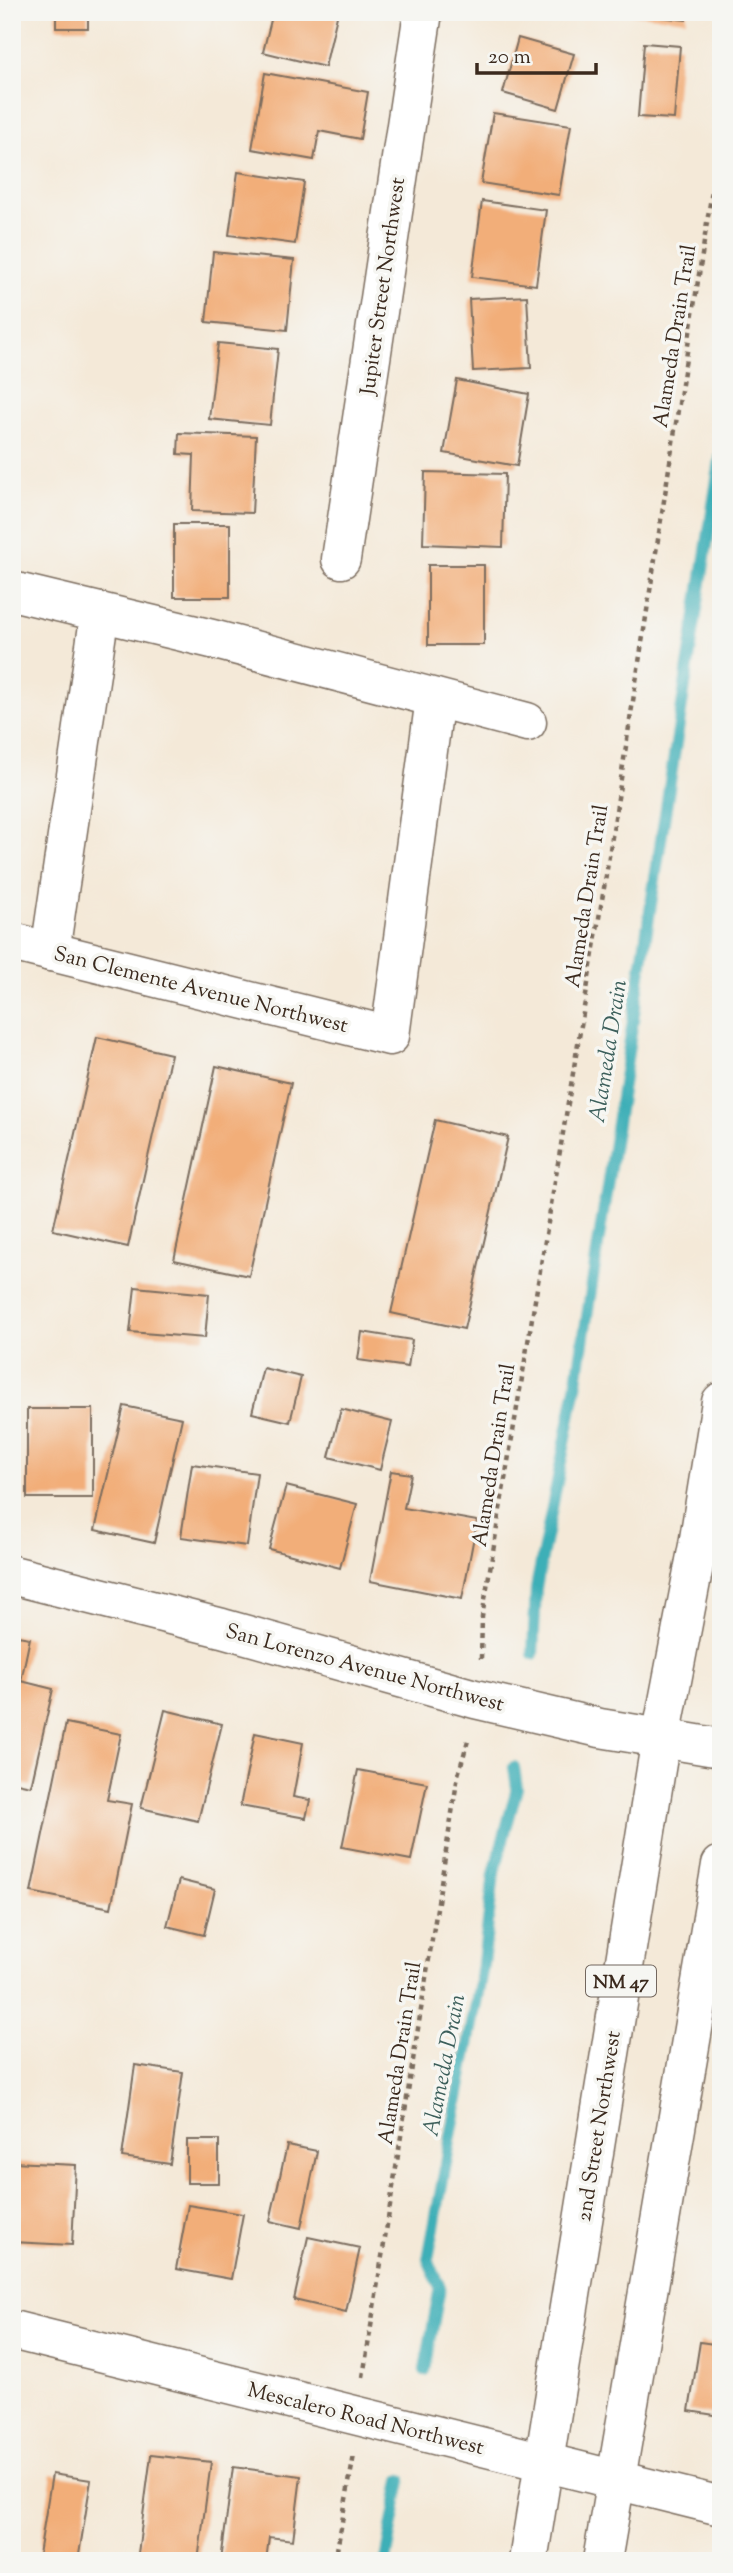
<svg xmlns="http://www.w3.org/2000/svg" width="733" height="2573" font-family="'Sorts Mill Goudy',serif">
  <style>
    .lines { fill: none; stroke-linecap: round; stroke-linejoin: round }
    .stream { stroke: #3eafb7; stroke-width: 12 }
    .building { fill: #f2ae79 }
    .minor-casing { stroke: #7c6d5f; stroke-width: 41 }
    .major-casing { stroke: #7c6d5f; stroke-width: 41 }
    .path { stroke: #7c6d5f; stroke-width: 4.5; stroke-dasharray: 5 5; stroke-linecap: butt }
    .minor { stroke: #fff; stroke-width: 38 }
    .major { stroke: #fff; stroke-width: 38 }
    .labels { text-anchor: middle; stroke-width: 7; stroke-linejoin: round; paint-order: stroke }
    .shield { fill: #f6f6f2; stroke: #73675e; stroke-width: 2 }
    .shield-label { font-size: 19px; font-weight: bold; fill: #3b2a1e }
    .street-label { font-size: 21px; fill: #3b2a1e; stroke: #f6f6f2 }
    .water-label { font-size: 23px; font-style: italic; fill: #3c5f5b; stroke: #f6f6f2 }
  </style>
  <rect width="100%" height="100%" fill="#f6f6f2"/>
  <filter id="ink" filterUnits="userSpaceOnUse"><feTurbulence type="fractalNoise" baseFrequency=".0143" numOctaves="2"/><feDisplacementMap in="SourceGraphic" scale="14" xChannelSelector="R" yChannelSelector="G"/><feConvolveMatrix kernelMatrix="1 2 1 2 8 2 1 2 1" color-interpolation-filters="sRGB"/></filter>
  <filter id="wash" filterUnits="userSpaceOnUse"><feTurbulence type="fractalNoise" baseFrequency=".00686" numOctaves="4" result="noise"/><feDisplacementMap in="SourceGraphic" scale="28" xChannelSelector="R" yChannelSelector="G"/><feGaussianBlur stdDeviation="1.57" result="paint"/><feColorMatrix in="noise" values="0 0 0 0 0 0 0 0 0 0 0 0 0 0 0 0 0 1.4 0 .05"/><feComposite in="paint" operator="in"/></filter>
  <g filter="url(#wash)">
    <rect width="100%" height="100%" fill="#f4e9d8"/>
    <g class="lines">
      <g class="stream">
        <path d="M533 1654 536 1588 576 1387 721 454"/>
        <path d="M425 2370 440 2287 428 2259 482 1971 494 1874 517 1788 514 1767"/>
        <path d="M386 2561 401 2480"/>
      </g>
    </g>
    <g id="blocks">
      <g class="building">
        <rect x="56" y="12" width="32" height="16"/>
        <path d="M273 12H338L325 67 263 52Z"/>
        <path d="M632 12H687L686 20 631 14Z"/>
        <path d="M518 38 574 54 558 109 503 93Z"/>
        <path d="M644 43 680 46 674 119 638 117Z"/>
        <path d="M265 73 368 92 360 139 319 131 314 160 252 149Z"/>
        <path d="M493 113 571 125 559 195 481 183Z"/>
        <path d="M238 172 304 182 295 244 229 235Z"/>
        <path d="M482 201 546 210 536 285 472 277Z"/>
        <path d="M213 252 294 260 287 330 206 322Z"/>
        <path d="M527 296 531 368 473 371 469 299Z"/>
        <path d="M218 343 278 349 270 425 209 419Z"/>
        <path d="M457 380 529 394 517 466 444 453Z"/>
        <path d="M179 433 256 436 252 513 192 511 194 455 178 454Z"/>
        <path d="M425 472 505 474 503 547 423 544Z"/>
        <rect x="174" y="524" width="56" height="73"/>
        <rect x="428" y="565" width="56" height="80"/>
        <path d="M97 1037 171 1054 128 1247 53 1230Z"/>
        <path d="M216 1066 291 1083 249 1276 174 1260Z"/>
        <path d="M435 1120 508 1137 464 1329 391 1313Z"/>
        <path d="M135 1287 209 1294 205 1338 130 1332Z"/>
        <path d="M362 1332 412 1340 408 1367 358 1360Z"/>
        <path d="M263 1368 301 1377 290 1422 252 1413Z"/>
        <path d="M124 1406 182 1418 154 1543 95 1530Z"/>
        <rect x="27" y="1409" width="66" height="89"/>
        <path d="M341 1409 392 1422 380 1470 329 1457Z"/>
        <path d="M192 1464 257 1473 247 1546 181 1537Z"/>
        <path d="M391 1471 411 1474 404 1508 477 1521 462 1599 370 1581Z"/>
        <path d="M286 1486 357 1504 340 1568 269 1549Z"/>
        <path d="M12 1635 30 1638 21 1681 53 1689 31 1786 12 1782Z"/>
        <path d="M165 1710 222 1724 198 1821 141 1808Z"/>
        <path d="M66 1723 121 1734 107 1800 132 1804 111 1908 31 1892Z"/>
        <path d="M255 1733 303 1743 293 1797 310 1800 306 1818 240 1806Z"/>
        <path d="M358 1770 427 1783 411 1860 342 1847Z"/>
        <path d="M179 1880 215 1889 204 1935 167 1926Z"/>
        <path d="M135 2065 183 2072 170 2164 122 2157Z"/>
        <rect x="187" y="2140" width="32" height="43"/>
        <path d="M287 2145 317 2151 301 2228 270 2221Z"/>
        <path d="M12 2162 76 2165 72 2245 12 2242Z"/>
        <path d="M188 2205 243 2214 231 2279 176 2269Z"/>
        <path d="M308 2237 360 2248 346 2312 294 2300Z"/>
        <path d="M700 2342 721 2345V2416L689 2411Z"/>
        <path d="M151 2455 211 2462 198 2561H137Z"/>
        <path d="M233 2467 301 2476 293 2540 269 2537 266 2561H221Z"/>
        <path d="M52 2474 91 2480 78 2561H38Z"/>
      </g>
    </g>
  </g>
  <g filter="url(#ink)">
    <use href="#blocks" fill-opacity="0" stroke="#7c6d5f" stroke-width="2"/>
    <g class="lines">
      <defs>
        <g id="minor">
          <path d="M341 559 423 12"/>
          <path d="M12 591 212 639 527 722"/>
          <path d="M12 942 390 1036 435 698"/>
          <path d="M50 952 100 612"/>
          <path d="M12 1575 222 1628 475 1699 600 1728 721 1748"/>
          <path d="M12 2330 721 2506"/>
        </g>
        <g id="major">
          <path d="M528 2561 661 1738 698 1545 721 1402"/>
          <path d="M602 2561 721 1865"/>
        </g>
      </defs>
      <use href="#minor" class="minor-casing"/>
      <use href="#major" class="major-casing"/>
      <g class="path">
        <path d="M481 1659 482 1617 605 882 721 132"/>
        <path d="M363 2377 458 1775 469 1737"/>
        <path d="M335 2561 354 2455"/>
      </g>
      <use href="#minor" class="minor"/>
      <use href="#major" class="major"/>
    </g>
  </g>
  <g class="labels">
    <rect class="shield" x="586" y="1965.5" width="70" height="31" rx="5"/>
    <g class="shield-label">
      <text x="621" y="1988">NM 47</text>
    </g>
    <g class="street-label">
      <text transform="translate(382 286) rotate(-82)" y="7">Jupiter Street Northwest</text>
      <text transform="translate(674 336) rotate(-81)" y="7">Alameda Drain Trail</text>
      <text transform="translate(586 896) rotate(-81)" y="7">Alameda Drain Trail</text>
      <text transform="translate(201 989) rotate(14)" y="7">San Clemente Avenue Northwest</text>
      <text transform="translate(493 1455) rotate(-81)" y="7">Alameda Drain Trail</text>
      <text transform="translate(365 1667) rotate(15)" y="7">San Lorenzo Avenue Northwest</text>
      <text transform="translate(399 2053) rotate(-81)" y="7">Alameda Drain Trail</text>
      <text transform="translate(598 2126) rotate(-81)" y="7">2nd Street Northwest</text>
      <text transform="translate(366 2418) rotate(14)" y="7">Mescalero Road Northwest</text>
    </g>
    <g class="water-label">
      <text transform="translate(607 1051) rotate(-81)" y="8">Alameda Drain</text>
      <text transform="translate(443 2065) rotate(-79)" y="8">Alameda Drain</text>
    </g>
  </g>
  <rect width="733" height="2573" fill="none" stroke="#f6f6f2" stroke-width="42"/>
  <path d="M477 63v10h119v-10" fill="none" stroke="#3b2a1e" stroke-width="3.5"/>
  <text x="488" y="63" font-size="21" fill="#3b2a1e" stroke="#f6f6f2" stroke-width="5" paint-order="stroke">20 m</text>
</svg>
